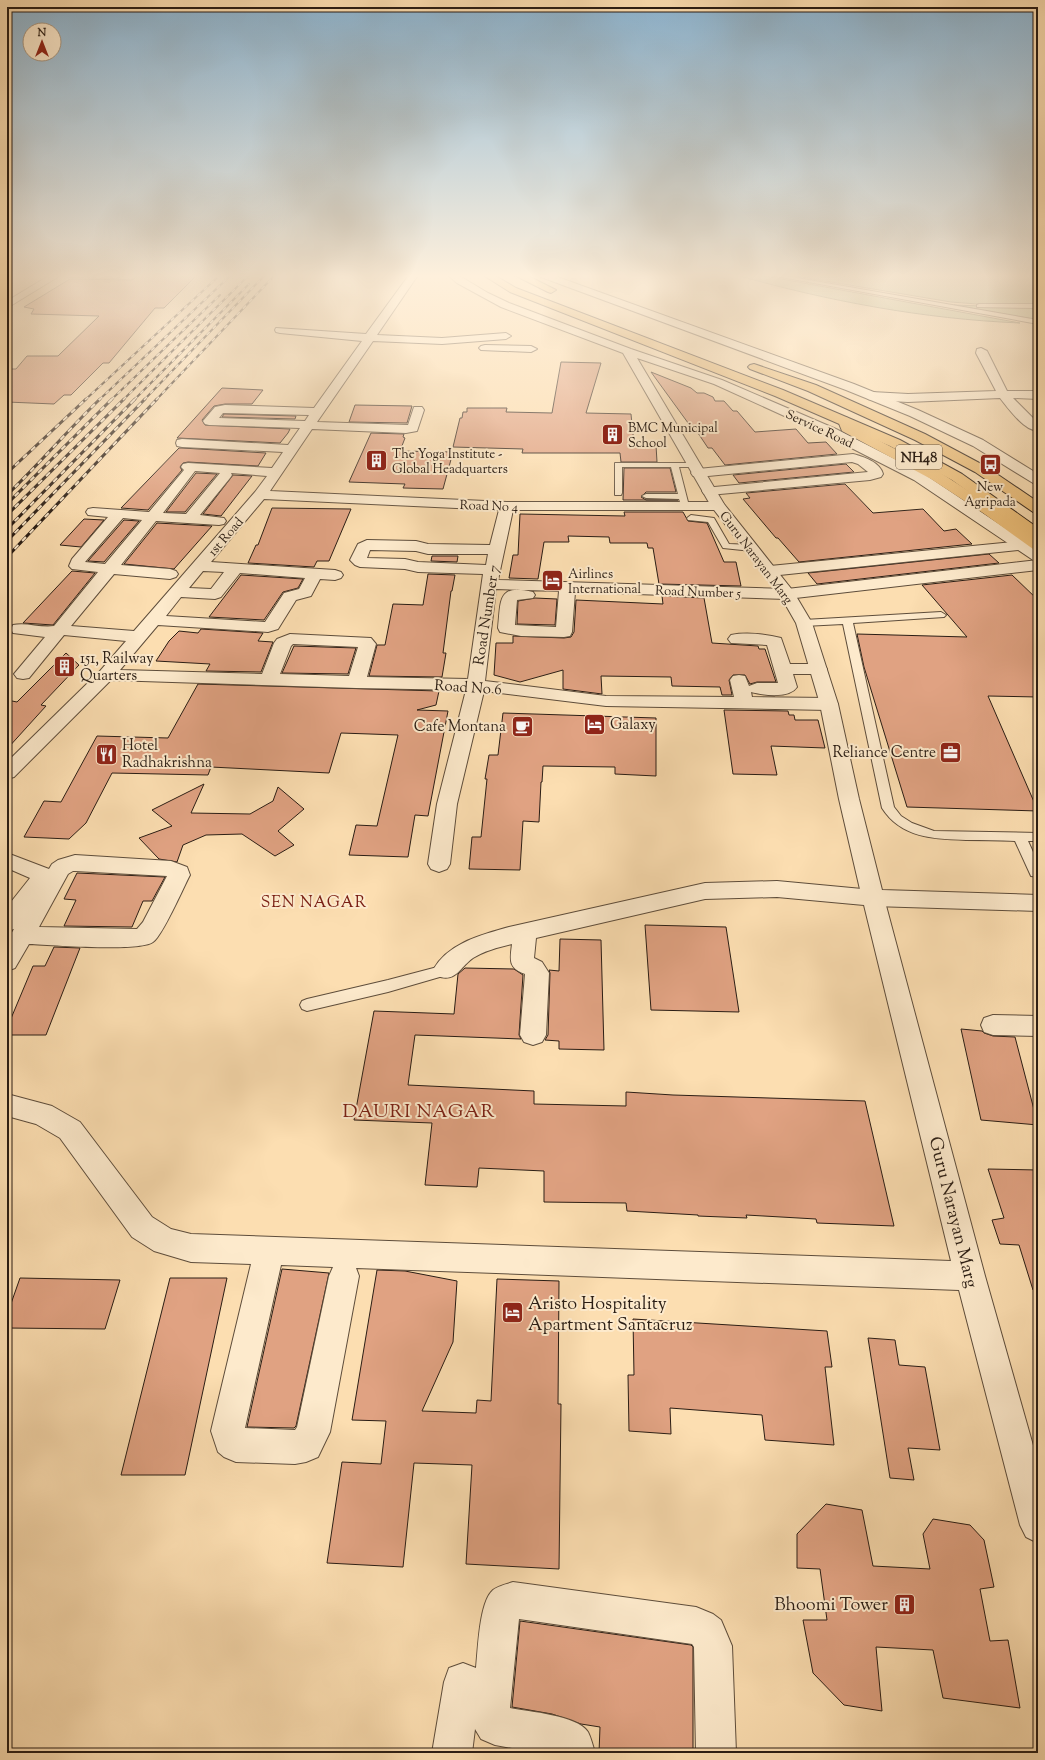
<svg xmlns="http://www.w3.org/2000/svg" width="1045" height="1760" font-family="'Sorts Mill Goudy',serif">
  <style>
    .green { fill: #b9c290; stroke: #727052 }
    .building { fill: #e0a282; stroke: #2a1d14 }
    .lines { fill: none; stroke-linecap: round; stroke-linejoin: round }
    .service-casing { stroke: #5e4d3b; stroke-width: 2 }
    .minor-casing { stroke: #5e4d3b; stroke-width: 2 }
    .tertiary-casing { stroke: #5e4d3b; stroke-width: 2 }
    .trunk-casing { stroke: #2a1d14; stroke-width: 2 }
    .motorway-casing { stroke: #2a1d14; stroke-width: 2 }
    .service { fill: #fdeacc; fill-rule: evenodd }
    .minor { fill: #fdeacc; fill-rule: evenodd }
    .tertiary { fill: #fdeacc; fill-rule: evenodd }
    .trunk { fill: #eebf78; fill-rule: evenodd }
    .motorway { fill: #eebf78; fill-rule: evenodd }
    .rail-far1-casing { stroke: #2a1d14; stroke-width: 2 }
    .rail-casing { stroke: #2a1d14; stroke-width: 3 }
    .rail-far1 { stroke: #fdeacc; stroke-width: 1.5; stroke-dasharray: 4.5; stroke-linecap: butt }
    .rail { stroke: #fdeacc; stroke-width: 2; stroke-dasharray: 5.5; stroke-linecap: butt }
    .labels { text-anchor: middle; stroke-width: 4; stroke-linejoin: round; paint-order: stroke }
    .far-poi-label { font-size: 13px; fill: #2a1d14; stroke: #fdeacc; text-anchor: start }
    .far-street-label { font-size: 13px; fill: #2a1d14; stroke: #fdeacc }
    .shield { fill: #fdeacc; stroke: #695a4b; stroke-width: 1 }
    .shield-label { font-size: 14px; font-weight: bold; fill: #2a1d14 }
    .street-label { font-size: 15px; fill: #2a1d14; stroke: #fdeacc }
    .poi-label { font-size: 15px; fill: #2a1d14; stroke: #fdeacc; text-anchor: start }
    .neighbourhood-label { font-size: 16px; letter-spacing: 1px; fill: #7a1f14; stroke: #fdeacc }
    .near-street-label { font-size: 18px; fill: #2a1d14; stroke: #fdeacc }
    .near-poi-label { font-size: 18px; fill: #2a1d14; stroke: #fdeacc; text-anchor: start }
    .near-neighbourhood-label { font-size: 19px; letter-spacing: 1px; fill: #7a1f14; stroke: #fdeacc }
  </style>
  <rect width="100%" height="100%" fill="#fcdeb1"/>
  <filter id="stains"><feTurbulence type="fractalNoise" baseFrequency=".005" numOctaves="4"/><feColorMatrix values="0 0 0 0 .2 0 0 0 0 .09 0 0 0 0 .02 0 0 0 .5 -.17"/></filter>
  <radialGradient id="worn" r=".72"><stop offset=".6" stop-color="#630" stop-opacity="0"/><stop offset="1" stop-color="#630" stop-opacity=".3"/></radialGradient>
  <g class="green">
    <path d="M736 275H760L1020 323C923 319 828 301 736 275Z"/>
    <path d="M789 275H1038V305L977 304 951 302Z"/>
    <path d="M954 305 1038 308V320Z"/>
  </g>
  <g class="building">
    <path d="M139 275H197L164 308H155L109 363H103L71 395H64L54 404 7 402V369H16L27 356H58L99 316 31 314 34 309 24 307 70 279 132 280Z"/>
    <path d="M561 362 601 363 586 413 631 414 634 444 656 445 657 462H621L620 453H522L523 449 453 447 460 418H462L463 412H467V408H507L506 412 552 413Z"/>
    <path d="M651 372 691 388 697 393H704L713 397 715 401H724L733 411H737L755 432 796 429 808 443 826 442 837 454 725 465 712 448H708L694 427H691Z"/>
    <path d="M222 388 263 390 252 404H225L214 406 202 420 205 425 290 429 288 433 280 443 177 438Z"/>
    <path d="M355 405 412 406 407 423 349 422Z"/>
    <path d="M224 414H225L296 416 295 419 222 417Z"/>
    <path d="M371 433 404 434 403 437 405 438 400 451 453 452 443 489 403 488 405 484 349 482Z"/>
    <path d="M179 448H182L266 453 258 466 188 462 183 463 180 467 182 470 148 510 121 508Z"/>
    <path d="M846 464 854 472 739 483 733 475Z"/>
    <path d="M624 468H670L676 492H646L641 497 646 500H678H623Z"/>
    <path d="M196 473 217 474 185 512H166Z"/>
    <path d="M233 475 252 476 221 516 203 514Z"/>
    <path d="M845 484 873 513 923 509 944 531 956 529 972 544 799 562 778 538H776L743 499 750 498 746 493Z"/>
    <path d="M272 508 351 509 329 561H317L314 567 248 563 256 545H258Z"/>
    <path d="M624 512H683L688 521 707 523 724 562H736L741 586 659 584 653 548H648L647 543H610L609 537 568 536 569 542H544L538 579 509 578 513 555H518L520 514 625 516Z"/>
    <path d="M84 519 104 520 81 547 60 545Z"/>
    <path d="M124 520 139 521 104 562 88 561Z"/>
    <path d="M157 523 212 526 174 569 124 564Z"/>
    <path d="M989 554 999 563 817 584 808 573Z"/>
    <path d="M432 556H458L457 562 431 561Z"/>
    <path d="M72 571 95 573 53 625 23 623Z"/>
    <path d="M428 574 455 575 452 591H451L443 653H446L442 677 369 676 377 645H385L393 604 423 605Z"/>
    <path d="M241 575 303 579 298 588 283 592 264 620 209 617Z"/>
    <path d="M1012 575 1038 600V697L988 696 1038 811 907 807 864 667 857 634 967 637 922 585Z"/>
    <path d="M662 596 704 598 712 643 758 646 759 649H765L776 682H757L750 684 745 675H733L729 680 732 695H722L720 687 672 686 671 677 601 676 602 694 563 689V670L520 682 494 675 496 643H513V636L564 638 571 637 574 632 576 600 663 604Z"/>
    <path d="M535 598 557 599 555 625 517 624 518 601Z"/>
    <path d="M201 629 263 633 258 641 273 642 261 672 206 671 210 664 156 661 169 641 179 631 198 633Z"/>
    <path d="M294 646 356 648 348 674 282 673Z"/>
    <path d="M66 653 79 665 41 705 46 706 7 749V700L17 702Z"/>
    <path d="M198 684 439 691 436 705 417 710 448 711 428 816 415 815 408 857 349 855 356 825 377 826 398 735 341 733 329 773 211 767 208 775 112 773 86 823 69 839 24 837 44 801 61 802 97 736 168 738Z"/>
    <path d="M724 710 788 711 789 715H794L795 720H818L825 748 771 746 777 775 733 774Z"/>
    <path d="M503 713 656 718V776L615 774V767L543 766 542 782H541L539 822 523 821 520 870 469 869 472 837H481L487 779H485L489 755H498Z"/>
    <path d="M204 784 191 813 250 814 273 801 278 787 304 809 278 831 294 845 275 856 242 834 206 835 183 845 177 862 159 859 139 838 172 826 152 810Z"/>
    <path d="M77 873 165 877 152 901H143L132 927 64 926 76 900 64 899Z"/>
    <path d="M645 925 726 927 739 1012 651 1010Z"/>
    <path d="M560 939 601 940 604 1050 559 1049V1041L545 1040 548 1035 550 973 549 970 559 971Z"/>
    <path d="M54 947 80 948 46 1035H7V1028L33 966H45Z"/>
    <path d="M465 968 514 969 523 975 519 1035 521 1039 415 1035 408 1085 534 1091V1104L626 1106V1092L673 1095 865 1101 894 1226 817 1223 816 1219 746 1215 747 1218 698 1216V1215L627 1211 626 1203 544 1202V1171L479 1168 477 1187 425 1185 432 1123 354 1120 374 1011 454 1014 458 974Z"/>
    <path d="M961 1029 982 1031 984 1033 993 1036 1015 1037 1038 1125 981 1120Z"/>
    <path d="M988 1169 1038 1170V1289L1033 1290 1019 1245 1000 1244 992 1220 1004 1218Z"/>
    <path d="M282 1269 329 1273 296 1426 294 1428 247 1427Z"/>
    <path d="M377 1270 405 1271 457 1281 453 1342 422 1411 476 1413 477 1400 491 1401 497 1279 559 1281 558 1404H561L559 1569 466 1564 472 1465 414 1463 403 1567 327 1563 342 1462 381 1464 386 1421 352 1420Z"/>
    <path d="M20 1278 120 1280 105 1329 7 1328V1315Z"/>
    <path d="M170 1278H227L185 1475H121Z"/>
    <path d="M633 1319 827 1331 832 1367H825L834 1445 765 1440 762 1415 670 1408 671 1434 629 1431 628 1375H634Z"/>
    <path d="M868 1338 895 1340 899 1365 925 1367 940 1450 908 1448 914 1480 890 1478Z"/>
    <path d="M826 1504 862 1510 873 1566 930 1569 923 1534 933 1519 970 1525 984 1540 994 1587 980 1589 990 1641 1008 1640 1020 1708 943 1698 933 1650 876 1647 882 1711 844 1705 813 1673 803 1620H827L820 1569 797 1568V1534Z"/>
    <path d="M520 1621 691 1645 693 1647V1753H599L600 1727 581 1724 552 1714 512 1707Z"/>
  </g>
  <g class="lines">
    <defs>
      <g id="service">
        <path d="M64 275H125L116 278 67 277Z"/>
        <path d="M770 275H780L1038 320V324Z"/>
        <path d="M979 304H1038V308L977 307V305Z"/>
        <path d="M615 463H697L698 465 694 467H679L689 506 688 508H682L679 499 646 498 642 496 646 494H678L671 467H622V493L621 495H615Z"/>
        <path d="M691 515 714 518 729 544 752 545 756 548 752 551 723 548 708 522 688 520 687 518Z"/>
        <path d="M941 612 946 615 944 617 853 623 894 807 901 816 912 823 934 831 1038 833V841H1028L1038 863V877L1031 876 1015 841C999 840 983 840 966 840 934 839 901 838 882 808L843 624 804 626 799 623 804 620Z"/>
        <path d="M445 965 450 966 452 970 450 974 388 992 307 1011 302 1009 300 1005 302 1001 307 999 388 980Z"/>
      </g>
      <g id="minor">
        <path d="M50 275H61L7 308V301Z"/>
        <path d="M409 275H418L377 335 442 338 506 333 511 336 506 339 442 344 373 341 317 422 408 425 414 407H422L424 410 417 431 406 433 312 429 270 491 507 502H718L723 503 725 506 723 509 718 510H513L498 580 787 589 1038 560V570L787 599 575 592 572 632 570 636 564 637 521 636 500 632 498 628C501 601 497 583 533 592L535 595 533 598 517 600 515 625 556 627 559 591 496 589 485 681 606 696 734 697 730 680 733 676 739 675 745 676 749 686 757 683H778L767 645 731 643 728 639 731 635C746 632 766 634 781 638L790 664H818L824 665 827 669 824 673 818 674H793L797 687C789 699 763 695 751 692L752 697 829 698 835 700 838 704 835 708 829 710 606 706 484 691 457 804 450 864 447 869 439 872 431 869 428 864 437 804 466 690 356 688 111 680 14 777 7 779V762L100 671 126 641 64 635 29 678 23 679 17 678 14 674 45 637 13 633 11 629 13 625C26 622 40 628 54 626L98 572 72 569 69 566 72 559 108 517 88 515 86 512 88 509 93 508 149 512 184 470 181 467 183 464 188 463 272 468 283 452 182 447 177 446 176 443 177 440 182 439 288 445 300 428 209 425 205 424 203 421 215 407 225 405 314 408 362 341 280 333 276 332 275 330 276 328 366 334ZM223 413H225L309 415 305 421 219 418ZM195 471 220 473 186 514 163 513ZM231 473 267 476 255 492 134 631 71 626 114 574 170 579 176 577 178 574 176 571 170 569 121 565 156 521 219 525 224 524 226 521 224 518 200 515 230 478 232 475ZM264 499 499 510 490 545 428 544 416 541 367 540 358 544 350 560 355 565 360 567 405 569 418 572 483 574 468 679 367 677 376 644 371 638 290 634 277 639 274 643 262 674 120 670 158 625 268 632 278 629 296 600 311 596 320 579 335 580 341 578 343 575 341 572 335 570 211 562ZM123 518 142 520 105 564 85 562ZM370 550 416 551 428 554H488L486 565 418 562 405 559 367 558ZM203 571 224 572 211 589 189 588ZM240 573 305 578 299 589 284 593 265 622 166 616 181 597 215 599 221 597ZM293 644 358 647 349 676 280 674 291 646Z"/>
        <path d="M485 345 531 346 537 349 531 352 481 350 479 348 481 346Z"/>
        <path d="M981 348 987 351 1007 391H1038V399L1013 398 1038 423V430C1026 433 1007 407 1000 398L908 402 872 400 868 399 866 396 868 393 872 392 908 394 996 391 976 353 977 349Z"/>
        <path d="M853 454C864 457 880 462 883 474L881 477 870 480 709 495 704 494 702 491 704 488 868 472 858 464 852 462 698 477 693 476 691 473 693 470 698 469Z"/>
        <path d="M1022 541 1027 543 1030 546 1027 549 770 576 764 574 762 571 764 568 770 566Z"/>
        <path d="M7 853 49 869 52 864 58 860 75 855 171 861 187 867 190 875C183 888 163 935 153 942 140 952 51 945 29 944L15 968 7 971V941L14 929 7 931V907L30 878 7 868ZM73 871H75L167 876 143 922 137 929 39 927 68 874Z"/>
        <path d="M777 881 873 890 881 892 884 898 985 1276 1038 1463V1543L1026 1537 1020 1525 959 1290 356 1268 359 1276 330 1432 318 1457 306 1462 295 1464 236 1462 224 1457 218 1452 211 1431 251 1264 191 1262 154 1251 132 1237 60 1138 36 1124 7 1116V1094L52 1106 80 1122 152 1217 171 1229 191 1234 951 1261 864 905 777 897 705 899 536 938 534 958 542 962 549 973 546 1035 542 1042 533 1045 524 1042 520 1035 525 974C508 968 510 960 512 944 499 947 484 951 473 958 459 968 456 983 437 976L433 970C448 943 481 935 509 927L705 883ZM281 1265 333 1267 329 1276 297 1427 295 1430 245 1428Z"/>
        <path d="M993 1015 1038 1016V1036L993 1035 984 1032 981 1025 984 1018Z"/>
        <path d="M513 1582 696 1607 713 1614 721 1620 732 1646 736 1753H696L694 1647 692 1644 519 1619 510 1708C529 1712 577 1715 588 1732 591 1738 593 1746 595 1753H539L495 1745 481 1739 475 1729 472 1753H432L444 1682 449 1668 463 1663 476 1668C478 1650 479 1602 493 1590 498 1586 507 1584 513 1582Z"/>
      </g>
      <g id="tertiary">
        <path d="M448 275H458L488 293 509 303 631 349 722 380 836 429 924 474 1038 550V562L1033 560 914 480 826 435 714 384 637 358 724 504 793 591 812 623 838 704 859 799 882 890 1038 895V911L873 906 865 904 862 898 839 799 820 704 796 623 780 595 711 506 623 353 501 307 457 283Z"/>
        <path d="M539 275H552L854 384 918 410 983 440 1038 474V484L1033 483 973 446 910 416 846 390 541 277Z"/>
      </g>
      <path id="trunk" d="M844 417 848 418 852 426 857 429 941 473 993 507 1038 539V551L1033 549 983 513 931 479 842 431 838 421 840 418Z"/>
      <g id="motorway">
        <path d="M483 275H494L516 288 783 390 900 440 962 474 1038 528V539L1033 538 952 480 890 446 775 396 510 292Z"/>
        <path d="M514 275H526L556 290 551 293 548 292Z"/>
        <path d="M754 364 816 385 925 434 985 466 1038 502V513L1033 512 975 472 915 440 808 391 750 369 748 367 750 365Z"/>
      </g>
    </defs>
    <use href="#service" class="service-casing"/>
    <use href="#minor" class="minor-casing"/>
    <use href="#tertiary" class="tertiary-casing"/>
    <use href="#trunk" class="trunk-casing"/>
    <use href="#motorway" class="motorway-casing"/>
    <use href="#service" class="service"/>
    <use href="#minor" class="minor"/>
    <use href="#tertiary" class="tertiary"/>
    <use href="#trunk" class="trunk"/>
    <use href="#motorway" class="motorway"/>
    <defs>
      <g id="rail-far1">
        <path d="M85 400 220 275"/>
        <path d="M99 400 231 275"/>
        <path d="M111 400 220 295"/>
        <path d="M123 400 249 275"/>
        <path d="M134 400 249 284"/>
        <path d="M144 400 265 275"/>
        <path d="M156 400 275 275"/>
      </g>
      <g id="rail">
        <path d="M7 473 86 399"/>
        <path d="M7 495C39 464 68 430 100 399"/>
        <path d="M7 504 112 399"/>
        <path d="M7 515 124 399"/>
        <path d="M7 529 135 399"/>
        <path d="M7 541 145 399"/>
        <path d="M7 557 157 399"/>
      </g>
    </defs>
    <use href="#rail-far1" class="rail-far1-casing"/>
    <use href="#rail" class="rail-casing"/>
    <use href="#rail-far1" class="rail-far1"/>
    <use href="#rail" class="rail"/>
  </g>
  <linearGradient id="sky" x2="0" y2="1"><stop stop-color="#8cb6d4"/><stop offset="0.53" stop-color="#fef0dc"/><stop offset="1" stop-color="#fef0dc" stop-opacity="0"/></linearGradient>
  <rect width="1045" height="521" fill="url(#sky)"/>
  <defs>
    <symbol id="building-square" viewBox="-11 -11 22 22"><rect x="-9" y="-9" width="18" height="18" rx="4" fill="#8f2418" stroke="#fdeacc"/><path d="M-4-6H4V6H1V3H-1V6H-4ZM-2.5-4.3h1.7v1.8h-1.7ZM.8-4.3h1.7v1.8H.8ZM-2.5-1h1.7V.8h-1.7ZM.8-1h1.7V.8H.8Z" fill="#fff"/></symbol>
    <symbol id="bus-square" viewBox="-11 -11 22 22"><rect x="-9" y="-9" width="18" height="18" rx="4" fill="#8f2418" stroke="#fdeacc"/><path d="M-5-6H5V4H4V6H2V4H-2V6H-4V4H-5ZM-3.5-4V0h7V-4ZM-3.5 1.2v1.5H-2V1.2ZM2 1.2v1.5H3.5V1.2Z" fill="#fff"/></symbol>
    <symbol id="hotel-square" viewBox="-11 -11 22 22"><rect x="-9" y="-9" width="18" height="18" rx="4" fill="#8f2418" stroke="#fdeacc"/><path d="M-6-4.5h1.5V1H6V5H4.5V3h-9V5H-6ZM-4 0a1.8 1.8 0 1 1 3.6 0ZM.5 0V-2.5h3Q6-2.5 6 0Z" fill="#fff"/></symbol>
    <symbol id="cafe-square" viewBox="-11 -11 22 22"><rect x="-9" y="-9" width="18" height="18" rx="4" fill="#8f2418" stroke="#fdeacc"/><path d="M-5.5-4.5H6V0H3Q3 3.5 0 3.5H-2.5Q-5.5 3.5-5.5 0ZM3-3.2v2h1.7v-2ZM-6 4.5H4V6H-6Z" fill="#fff"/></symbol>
    <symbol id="office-square" viewBox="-11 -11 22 22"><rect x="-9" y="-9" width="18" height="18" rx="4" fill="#8f2418" stroke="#fdeacc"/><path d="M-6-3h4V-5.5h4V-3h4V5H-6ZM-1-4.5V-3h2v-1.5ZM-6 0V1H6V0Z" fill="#fff"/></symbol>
    <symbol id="restaurant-square" viewBox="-11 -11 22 22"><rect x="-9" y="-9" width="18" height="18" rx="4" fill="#8f2418" stroke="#fdeacc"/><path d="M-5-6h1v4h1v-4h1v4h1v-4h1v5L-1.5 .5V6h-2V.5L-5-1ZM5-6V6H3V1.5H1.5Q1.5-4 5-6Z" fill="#fff"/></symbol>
  </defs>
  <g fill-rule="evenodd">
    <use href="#building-square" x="600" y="422" width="25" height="25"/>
    <use href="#building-square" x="364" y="448" width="25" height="25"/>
    <use href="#bus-square" x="978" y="452" width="25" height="25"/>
    <use href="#hotel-square" x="540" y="568" width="25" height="25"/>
    <use href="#building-square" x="52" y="654" width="25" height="25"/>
    <use href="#hotel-square" x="582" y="712" width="25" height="25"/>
    <use href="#cafe-square" x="510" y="714" width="25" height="25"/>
    <use href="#office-square" x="938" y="740" width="25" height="25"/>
    <use href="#restaurant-square" x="94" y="742" width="25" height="25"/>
    <use href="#hotel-square" x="500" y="1300" width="25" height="25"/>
    <use href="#building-square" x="892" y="1592" width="25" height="25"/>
  </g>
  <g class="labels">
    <g class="far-poi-label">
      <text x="628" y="432">BMC Municipal<tspan x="628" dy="15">School</tspan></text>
      <text x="392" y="458">The Yoga Institute -<tspan x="392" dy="15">Global Headquarters</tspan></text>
      <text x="990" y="491" text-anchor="middle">New<tspan x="990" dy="15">Agripada</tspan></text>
      <text x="568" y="578">Airlines<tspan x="568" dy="15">International</tspan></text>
    </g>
    <g class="far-street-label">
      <text transform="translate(820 428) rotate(25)" y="5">Service Road</text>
      <text transform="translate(489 505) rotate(2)" y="5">Road No 4</text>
      <text transform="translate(225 536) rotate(-49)" y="5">1st Road</text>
      <text transform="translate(757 557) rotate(53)" y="5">Guru Narayan Marg</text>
      <text transform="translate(698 591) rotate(2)" y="5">Road Number 5</text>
    </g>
    <rect class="shield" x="896" y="445" width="46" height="24" rx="3"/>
    <g class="shield-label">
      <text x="919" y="462">NH48</text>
    </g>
    <g class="street-label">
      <text transform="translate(486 615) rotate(-81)" y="5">Road Number 7</text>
      <text transform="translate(468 687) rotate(4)" y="5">Road No 6</text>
    </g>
    <g class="poi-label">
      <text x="80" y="663">151, Railway<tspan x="80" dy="17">Quarters</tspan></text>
      <text x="610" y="729">Galaxy</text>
      <text x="506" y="731" text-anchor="end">Cafe Montana</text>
      <text x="122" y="750">Hotel<tspan x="122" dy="17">Radhakrishna</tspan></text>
      <text x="936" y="757" text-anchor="end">Reliance Centre</text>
    </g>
    <g class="neighbourhood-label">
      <text x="314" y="907">SEN NAGAR</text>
    </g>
    <g class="near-street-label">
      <text transform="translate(954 1212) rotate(76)" y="6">Guru Narayan Marg</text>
    </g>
    <g class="near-poi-label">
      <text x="528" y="1309">Aristo Hospitality<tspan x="528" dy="21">Apartment Santacruz</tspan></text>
      <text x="888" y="1610" text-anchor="end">Bhoomi Tower</text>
    </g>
    <g class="near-neighbourhood-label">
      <text x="419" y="1117">DAURI NAGAR</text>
    </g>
  </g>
  <rect width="1045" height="1760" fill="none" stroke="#fcdeb1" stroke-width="24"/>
  <rect x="8" y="8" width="1029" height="1744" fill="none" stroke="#2a1d14" stroke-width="2"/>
  <rect x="12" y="12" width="1021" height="1736" fill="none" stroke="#2a1d14"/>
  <g transform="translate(42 42)"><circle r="19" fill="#fdeacc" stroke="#a99882"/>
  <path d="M0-3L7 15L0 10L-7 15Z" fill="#8f2418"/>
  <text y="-6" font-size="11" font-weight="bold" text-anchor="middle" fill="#2a1d14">N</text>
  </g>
  <rect width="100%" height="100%" filter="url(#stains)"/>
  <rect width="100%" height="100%" fill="url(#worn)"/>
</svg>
